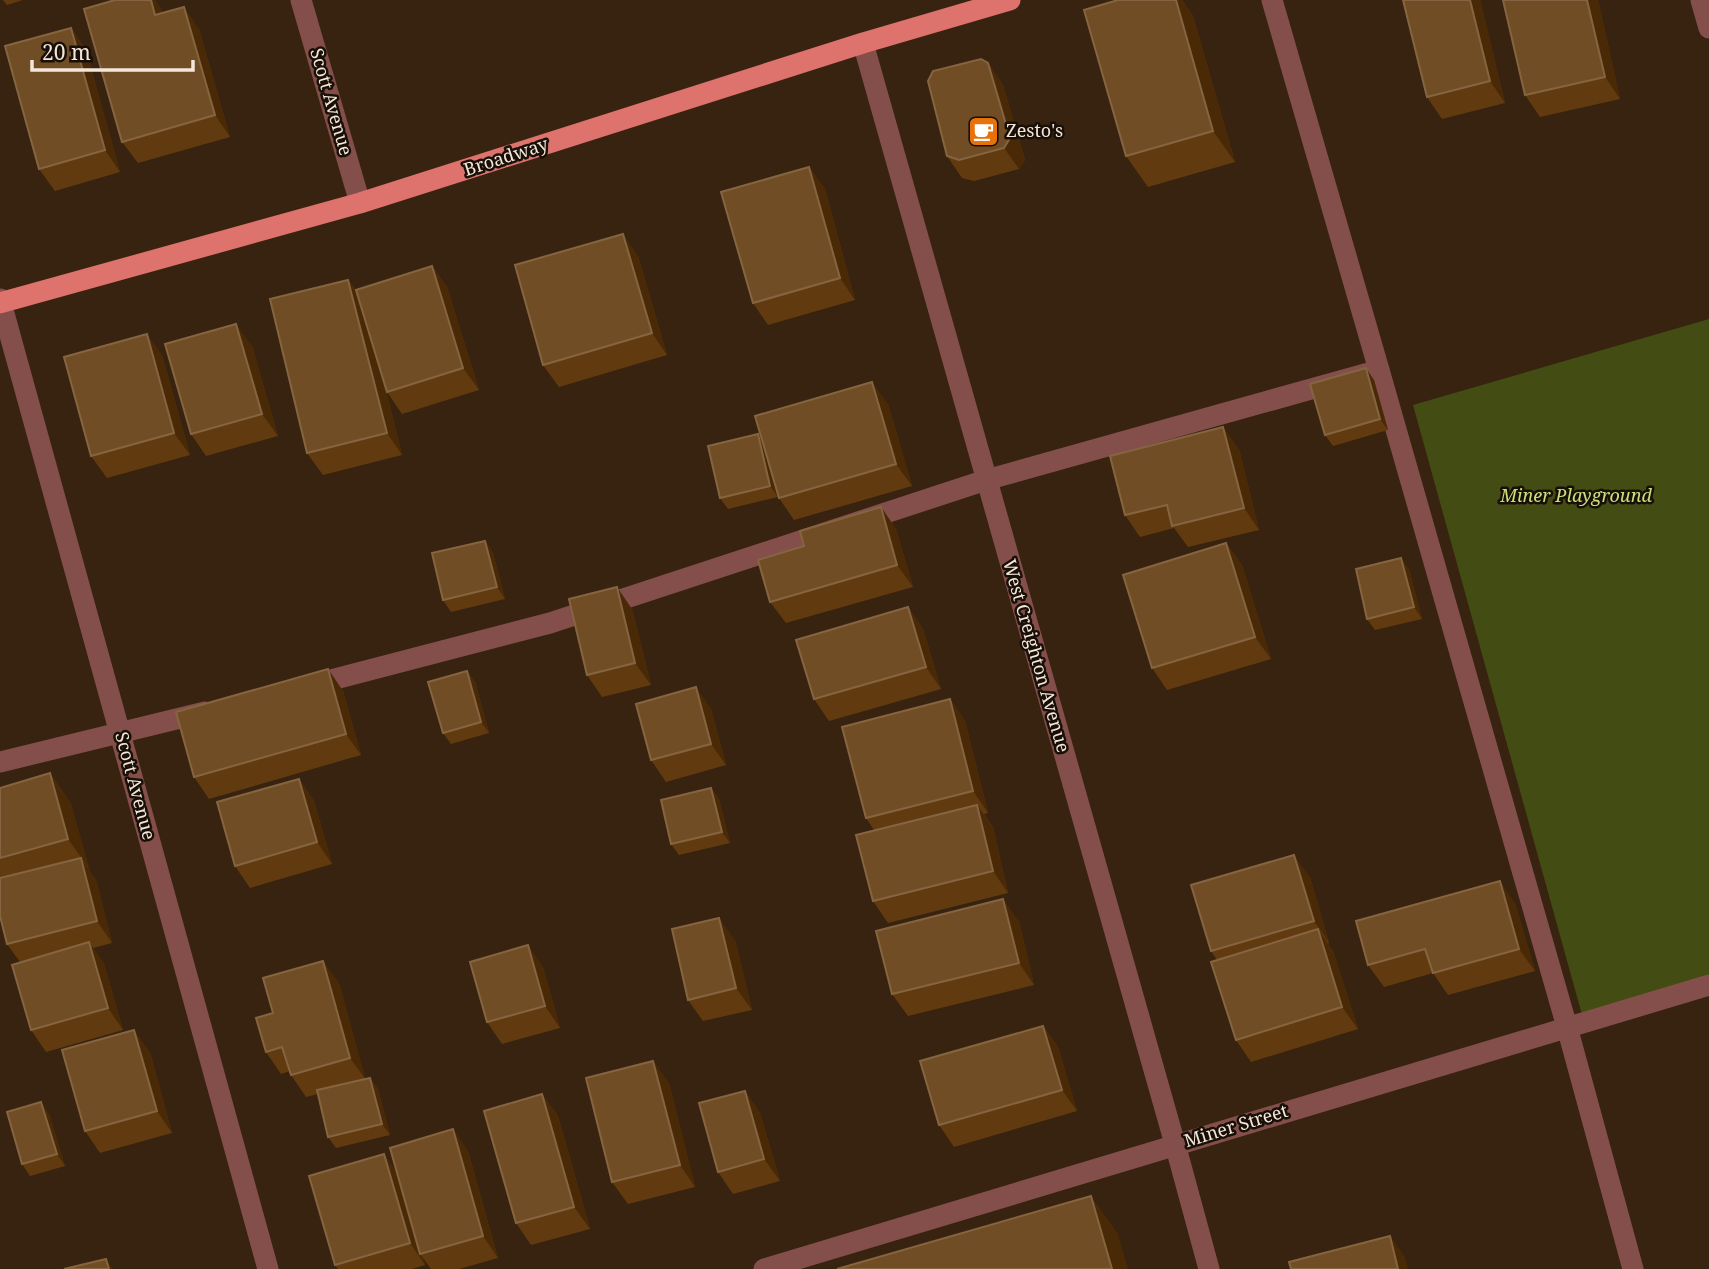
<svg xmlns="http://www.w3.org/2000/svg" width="1709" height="1269" font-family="'Noto Serif',serif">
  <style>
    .green { fill: #424c13 }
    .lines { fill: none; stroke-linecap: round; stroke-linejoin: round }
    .minor { stroke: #844f4b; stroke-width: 21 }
    .major { stroke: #de726c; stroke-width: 21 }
    .wall { fill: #613b0f }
    .shaded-wall { fill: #4a2a06 }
    .building { fill: #714d25; stroke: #856541; stroke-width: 2 }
    .labels { text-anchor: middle; stroke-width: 5; stroke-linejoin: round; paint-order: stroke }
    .street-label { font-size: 18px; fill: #f4e6da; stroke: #180f07 }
    .poi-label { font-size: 18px; fill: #f4e6da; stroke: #180f07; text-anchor: start }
    .park-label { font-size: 18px; font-style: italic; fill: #cbe07a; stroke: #180f07 }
  </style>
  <rect width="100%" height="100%" fill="#382310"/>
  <path class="green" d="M1709 319V985L1584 1022 1413 405Z"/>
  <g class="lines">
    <g class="minor">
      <path d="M301 0 360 203"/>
      <path d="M1701 0 1709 28"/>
      <path d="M863 43 1175 1144 1209 1269"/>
      <path d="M0 299 268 1269"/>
      <path d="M1379 370 1567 1027 1633 1269"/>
      <path d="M308 686 550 623 986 480 1379 370 1272 0"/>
      <path d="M0 762 205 712"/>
      <path d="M764 1269 1709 985"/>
    </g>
    <path class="major" d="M0 303 360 203 863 43 1010 0"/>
  </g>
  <g class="wall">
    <path d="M3 0H23L7 5Z"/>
    <path d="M115 0H155L163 13 199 29 230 137 138 163 122 142Z"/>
    <path d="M1118 0H1182L1193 16 1235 162 1148 187 1126 156Z"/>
    <path d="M1480 0 1505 103 1442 119 1427 97Z"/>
    <path d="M1503 0H1598L1620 99 1540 117 1525 95Z"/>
    <path d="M71 28 86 50 120 172 55 191 39 169Z"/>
    <path d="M988 63 1003 85 1025 160 1019 169 974 181 962 178 947 156Z"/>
    <path d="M809 167 825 189 855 300 768 325 753 303Z"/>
    <path d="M638 256 667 355 559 387 543 365Z"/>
    <path d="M432 266 447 287 479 390 402 414 387 392 384 382 402 455 323 475 307 453 348 280 356 290Z"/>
    <path d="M252 346 278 436 206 456 191 434Z"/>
    <path d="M162 355 190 455 107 478 91 456Z"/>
    <path d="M1374 380 1388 430 1333 446 1325 435Z"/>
    <path d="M888 404 912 486 794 520 779 498 775 485 778 497 728 509 720 498 762 439Z"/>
    <path d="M1239 449 1259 530 1188 547 1174 528 1140 537 1125 515Z"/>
    <path d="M881 507 896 529 913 587 786 623 770 602 804 546Z"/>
    <path d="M485 541 493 553 505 599 451 612 443 600Z"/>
    <path d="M1226 543 1242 565 1271 659 1167 690 1152 668Z"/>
    <path d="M1409 569 1422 619 1375 630 1367 619Z"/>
    <path d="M908 607 923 629 941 689 829 721 814 699Z"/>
    <path d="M632 609 651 685 602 697 587 675Z"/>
    <path d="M328 669 343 691 361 755 209 799 194 777Z"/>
    <path d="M467 671 475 682 489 733 451 744 443 733Z"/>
    <path d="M950 699 965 721 988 813 984 814 993 827 1008 893 888 923 873 901 874 830 866 818Z"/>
    <path d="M711 709 726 765 666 782 651 760Z"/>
    <path d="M50 773 71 804 89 870 96 880 112 943 93 948 104 964 123 1030 46 1052 31 1030 20 962 7 944 0 916V788Z"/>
    <path d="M299 779 314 801 332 864 250 888 235 866Z"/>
    <path d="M711 788 719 799 730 843 679 855 671 844Z"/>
    <path d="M1310 877 1329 943 1328 944 1333 951 1358 1029 1251 1062 1236 1040 1217 960 1211 951Z"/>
    <path d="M1515 903 1535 971 1448 995 1433 973 1384 987 1368 965Z"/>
    <path d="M1019 921 1034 985 908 1016 892 994Z"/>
    <path d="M735 940 752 1010 703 1021 688 1000Z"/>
    <path d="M543 967 560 1028 502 1044 487 1022Z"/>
    <path d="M339 983 365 1079 370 1078 378 1089 390 1135 336 1148 328 1137 318 1094 306 1097 291 1075 290 1071 281 1074 266 1052 273 1013Z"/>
    <path d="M1043 1026 1058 1047 1077 1111 954 1147 939 1125Z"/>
    <path d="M150 1052 172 1133 100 1153 85 1131Z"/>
    <path d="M669 1083 695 1187 628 1204 612 1182Z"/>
    <path d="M745 1091 760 1113 780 1181 733 1194 718 1172Z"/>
    <path d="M542 1094 558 1116 590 1229 531 1245 516 1223Z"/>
    <path d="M49 1114 65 1166 30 1176 22 1164Z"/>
    <path d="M468 1151 498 1258 459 1269H431L423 1258 425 1265 412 1269H338L335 1265 384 1154 398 1175Z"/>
  </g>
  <g class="shaded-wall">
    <path d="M151 0H155L163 12 170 37 155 15Z"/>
    <path d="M1176 0H1182L1193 16 1235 162 1213 131Z"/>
    <path d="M1470 0H1480L1505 103 1490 81Z"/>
    <path d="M1587 0H1598L1620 99 1605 77Z"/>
    <path d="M184 7 199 29 230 137 215 115Z"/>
    <path d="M71 28 86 50 120 172 105 150Z"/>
    <path d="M988 63 1003 85 1025 160 1019 169 1004 148Z"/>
    <path d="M809 167 825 189 855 300 840 278Z"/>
    <path d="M623 234 638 256 667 355 652 333Z"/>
    <path d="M432 266 447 287 479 390 463 368Z"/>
    <path d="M348 280 364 301 402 455 387 433Z"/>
    <path d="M236 324 252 346 278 436 262 414Z"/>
    <path d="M147 334 162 355 190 455 174 433Z"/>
    <path d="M1366 368 1374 380 1388 430 1380 419Z"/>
    <path d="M872 382 888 404 912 486 896 464Z"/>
    <path d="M1223 427 1239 449 1259 530 1244 508Z"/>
    <path d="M758 434 766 445 778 497 770 486Z"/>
    <path d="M881 507 896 529 913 587 897 565Z"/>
    <path d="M485 541 493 553 505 599 497 587Z"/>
    <path d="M1226 543 1242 565 1271 659 1255 637Z"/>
    <path d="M1401 558 1409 569 1422 619 1414 607Z"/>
    <path d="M617 587 632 609 651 685 635 663Z"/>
    <path d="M908 607 923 629 941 689 926 667Z"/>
    <path d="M328 669 343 691 361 755 346 734Z"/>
    <path d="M467 671 475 682 489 733 481 722Z"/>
    <path d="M696 687 711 709 726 765 711 744Z"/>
    <path d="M950 699 965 721 988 813 973 791Z"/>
    <path d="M50 773 71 804 90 870 68 839Z"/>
    <path d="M299 779 314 801 332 864 317 842Z"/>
    <path d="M711 788 719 799 730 843 722 832Z"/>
    <path d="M977 805 993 827 1008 893 993 871Z"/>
    <path d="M1294 855 1310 877 1329 943 1314 921Z"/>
    <path d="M81 858 96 880 112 943 97 921Z"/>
    <path d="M1500 881 1515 903 1535 971 1519 949Z"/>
    <path d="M1003 899 1019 921 1034 985 1019 963Z"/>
    <path d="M719 918 735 940 752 1010 736 988Z"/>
    <path d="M1318 929 1333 951 1358 1029 1342 1007Z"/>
    <path d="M89 942 104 964 123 1030 108 1008Z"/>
    <path d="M528 945 543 967 560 1028 545 1006Z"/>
    <path d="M323 961 339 983 366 1080 350 1058Z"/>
    <path d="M1043 1026 1058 1047 1077 1111 1062 1090Z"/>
    <path d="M134 1030 150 1052 172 1133 157 1111Z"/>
    <path d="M653 1061 669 1083 695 1187 680 1165Z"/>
    <path d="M370 1078 378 1089 390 1135 382 1124Z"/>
    <path d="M745 1091 760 1113 780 1181 764 1159Z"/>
    <path d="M542 1094 558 1116 590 1229 574 1207Z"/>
    <path d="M41 1102 49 1114 65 1166 57 1154Z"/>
    <path d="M453 1129 468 1151 498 1258 483 1236Z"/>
    <path d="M384 1154 399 1176 420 1254 423 1258 425 1265 410 1243Z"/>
    <path d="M1091 1196 1118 1234 1128 1269H1112Z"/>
    <path d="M1390 1236 1405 1257 1408 1269H1398Z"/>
    <path d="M106 1259 113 1269H109Z"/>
  </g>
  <g class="building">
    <path d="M115 0H151L155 15 184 7 215 115 122 142 84 9Z"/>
    <path d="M1118 0H1176L1213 131 1126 156 1084 10Z"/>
    <path d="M1403 0H1470L1490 81 1427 97Z"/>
    <path d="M1503 0H1587L1605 77 1525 95Z"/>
    <path d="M71 28 105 150 39 169 5 46Z"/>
    <path d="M981 59 988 63 1010 138 1004 148 959 160 947 156 928 81 933 71Z"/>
    <path d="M809 167 840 278 753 303 721 192Z"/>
    <path d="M623 234 652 333 543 365 515 265Z"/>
    <path d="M432 266 463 368 387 392 356 290Z"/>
    <path d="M348 280 387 433 307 453 270 299Z"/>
    <path d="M236 324 262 414 191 434 165 344Z"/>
    <path d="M147 334 174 433 91 456 64 357Z"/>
    <path d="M1366 368 1380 419 1325 435 1310 384Z"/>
    <path d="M872 382 896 464 779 498 755 416Z"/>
    <path d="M1223 427 1244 508 1172 526 1167 505 1125 515 1110 456Z"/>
    <path d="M758 434 770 486 720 498 708 446Z"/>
    <path d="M881 507 897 565 770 602 758 560 804 546 800 531Z"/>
    <path d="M485 541 497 587 443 600 432 553Z"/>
    <path d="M1226 543 1255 637 1152 668 1123 575Z"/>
    <path d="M1401 558 1414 607 1367 619 1356 569Z"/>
    <path d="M617 587 635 663 587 675 569 599Z"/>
    <path d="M908 607 926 667 814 699 796 640Z"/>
    <path d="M328 669 346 734 194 777 176 712Z"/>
    <path d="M467 671 481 722 443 733 428 682Z"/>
    <path d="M696 687 711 744 651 760 636 704Z"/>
    <path d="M950 699 973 791 866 818 842 727Z"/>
    <path d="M50 773 68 839 0 858V788Z"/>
    <path d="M299 779 317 842 235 866 217 802Z"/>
    <path d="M711 788 722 832 671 844 661 800Z"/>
    <path d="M977 805 993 871 873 901 856 835Z"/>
    <path d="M1294 855 1314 921 1211 951 1191 885Z"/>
    <path d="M81 858 97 921 7 944 0 916V878Z"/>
    <path d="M1500 881 1519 949 1433 973 1425 949 1368 965 1356 921Z"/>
    <path d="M1003 899 1019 963 892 994 876 931Z"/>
    <path d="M719 918 736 988 688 1000 672 929Z"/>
    <path d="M1318 929 1342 1007 1236 1040 1211 962Z"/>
    <path d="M89 942 108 1008 31 1030 12 965Z"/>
    <path d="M528 945 545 1006 487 1022 470 962Z"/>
    <path d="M323 961 350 1058 291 1075 282 1047 266 1052 256 1018 273 1013 263 978Z"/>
    <path d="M1043 1026 1062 1090 939 1125 920 1061Z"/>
    <path d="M134 1030 157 1111 85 1131 62 1050Z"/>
    <path d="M653 1061 680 1165 612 1182 586 1078Z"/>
    <path d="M370 1078 382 1124 328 1137 317 1090Z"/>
    <path d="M745 1091 764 1159 718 1172 699 1103Z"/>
    <path d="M542 1094 574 1207 516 1223 484 1111Z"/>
    <path d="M41 1102 57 1154 22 1164 7 1112Z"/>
    <path d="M453 1129 483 1236 420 1254 390 1148Z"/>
    <path d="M384 1154 410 1243 335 1265 309 1176Z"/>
    <path d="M1091 1196 1112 1269H837Z"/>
    <path d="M1390 1236 1398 1269H1291L1289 1262Z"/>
    <path d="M106 1259 109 1269H64Z"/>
  </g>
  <defs>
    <symbol id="cafe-square" viewBox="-11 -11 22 22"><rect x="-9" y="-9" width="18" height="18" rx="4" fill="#e8710a" stroke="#180f07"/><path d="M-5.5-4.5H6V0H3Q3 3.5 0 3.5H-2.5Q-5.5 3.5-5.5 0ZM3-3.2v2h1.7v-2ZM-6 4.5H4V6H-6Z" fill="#fff"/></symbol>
  </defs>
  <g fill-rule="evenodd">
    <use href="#cafe-square" x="966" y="114" width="35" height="35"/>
  </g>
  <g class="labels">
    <g class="street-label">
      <text transform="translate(331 102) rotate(74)" y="6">Scott Avenue</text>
      <text transform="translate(506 157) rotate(-18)" y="6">Broadway</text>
      <text transform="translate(1036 656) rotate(74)" y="6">West Creighton Avenue</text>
      <text transform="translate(135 786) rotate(75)" y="6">Scott Avenue</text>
      <text transform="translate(1236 1126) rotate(-17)" y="6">Miner Street</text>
    </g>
    <g class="poi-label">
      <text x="1006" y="137">Zesto's</text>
    </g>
    <g class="park-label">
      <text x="1576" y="502">Miner Playground</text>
    </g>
  </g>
  <path d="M32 60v10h161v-10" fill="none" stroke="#f4e6da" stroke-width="3.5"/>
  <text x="42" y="60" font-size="21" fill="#f4e6da" stroke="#180f07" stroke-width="5" paint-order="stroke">20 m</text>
</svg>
